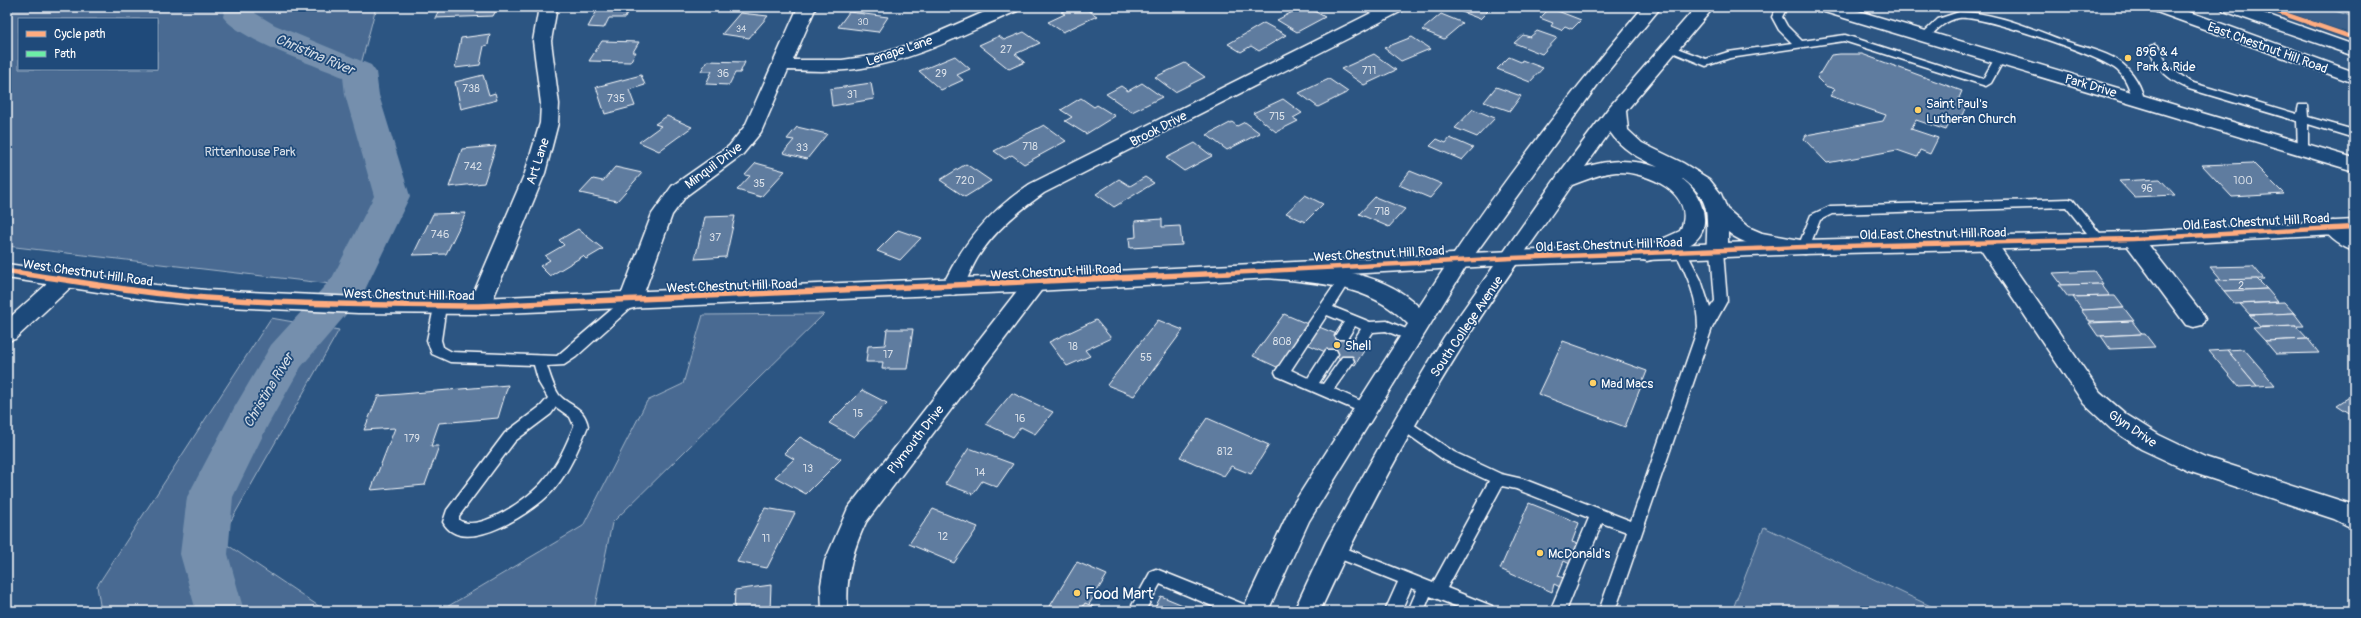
<svg xmlns="http://www.w3.org/2000/svg" width="2361" height="618" font-family="Pangolin,sans-serif">
  <style>
    .built { fill: #3b618b }
    .green { fill: #486b92; stroke: #a4b5c8; fill-rule: evenodd }
    .lines { fill: none; stroke-linecap: round; stroke-linejoin: round }
    .river { fill: #748fad; fill-rule: evenodd }
    .building { fill: #5e7c9f; stroke: #fff }
    .lane-casing { stroke: #fff; stroke-width: 3 }
    .street-casing { stroke: #fff; stroke-width: 3 }
    .secondary-casing { stroke: #fff; stroke-width: 3 }
    .primary-casing { stroke: #fff; stroke-width: 3 }
    .lane { fill: #1f4a7a; fill-rule: evenodd }
    .street { fill: #1f4a7a; fill-rule: evenodd }
    .secondary { fill: #1f4a7a; fill-rule: evenodd }
    .primary { fill: #1f4a7a; fill-rule: evenodd }
    .quiet { stroke: #6deda7; stroke-width: 3.5; stroke-dasharray: 7 3.5; stroke-linecap: butt }
    .cycleway-far1-casing { stroke: #1f4a7a; stroke-width: 6 }
    .cycleway-casing { stroke: #1f4a7a; stroke-width: 8 }
    .cycleway-far1 { stroke: #ffac80; stroke-width: 4.5 }
    .cycleway { stroke: #ffac80; stroke-width: 5.5 }
    .poi-dot { fill: #ffd166; stroke: #1f4a7a; stroke-width: 1.5 }
    .labels { text-anchor: middle; stroke-width: 3.5; stroke-linejoin: round; paint-order: stroke }
    .far-number-label { font-size: 9px; fill: #d7dee7 }
    .number-label { font-size: 11px; fill: #d7dee7 }
    .street-label { font-size: 13px; fill: #fff; stroke: #1f4a7a }
    .poi-label { font-size: 13px; fill: #fff; stroke: #1f4a7a; text-anchor: start }
    .park-label { font-size: 13px; fill: #dae1e9; stroke: #1f4a7a }
    .water-label { font-size: 14px; font-style: italic; fill: #d5dde6; stroke: #1f4a7a }
    .near-poi-label { font-size: 16px; fill: #fff; stroke: #1f4a7a; text-anchor: start }
  </style>
  <rect width="100%" height="100%" fill="#2c5582"/>
  <filter id="ink" filterUnits="userSpaceOnUse"><feTurbulence type="fractalNoise" baseFrequency=".025" numOctaves="2"/><feDisplacementMap in="SourceGraphic" scale="8" xChannelSelector="R" yChannelSelector="G"/><feConvolveMatrix kernelMatrix="1 2 1 2 8 2 1 2 1" color-interpolation-filters="sRGB"/></filter>
  <g filter="url(#ink)">
    <path class="built" d="M2274 7H2354V34L2306 19Z"/>
    <g class="green">
      <path d="M7 7H376L359 72 362 95 392 196 348 286 7 246ZM19 19H157V69H19Z"/>
      <path d="M2323 7H2354V17Z"/>
      <path d="M824 314 612 523 594 611H440L583 526 647 401 683 384 703 315Z"/>
      <path d="M271 318 339 330 220 540 326 611H101L97 586Z"/>
      <path d="M1764 527 1941 611H1732Z"/>
    </g>
    <g class="lines">
      <path class="river" d="M225 7H257L255 13 275 25 371 65 376 72 379 95 410 196 362 296 301 367 268 425 233 497 228 554 244 611H196L180 554 187 497 234 408 271 345 332 278 374 196 345 95 343 77C315 65 240 40 223 17Z"/>
    </g>
    <g class="building">
      <path d="M454 7H498L493 16 435 18 439 10H453Z"/>
      <path d="M599 7H630L625 18H609L604 28 588 27Z"/>
      <path d="M1072 7H1083L1097 16 1063 32 1048 22 1065 14 1061 12Z"/>
      <path d="M1302 7H1307L1325 17 1297 32 1277 20Z"/>
      <path d="M1449 7H1481L1488 11 1480 19Z"/>
      <path d="M1550 8 1581 20 1572 29 1565 26 1561 30 1551 26 1553 23 1540 18Z"/>
      <path d="M849 12 888 17 878 32 838 27Z"/>
      <path d="M740 13 768 16 749 38 722 34Z"/>
      <path d="M1441 14 1463 23 1444 39 1422 30Z"/>
      <path d="M1264 23 1286 35 1259 51 1251 46 1241 52 1228 44Z"/>
      <path d="M1537 31 1557 38 1542 54 1514 43 1523 35 1530 37Z"/>
      <path d="M1024 32 1040 43 1015 54 1025 62 1009 69 979 45 999 36 1004 40Z"/>
      <path d="M490 34 488 45 484 46 480 65 455 68 461 38Z"/>
      <path d="M1412 37 1430 49 1401 61 1384 48Z"/>
      <path d="M602 41 639 42 633 52H636L630 62 589 61Z"/>
      <path d="M1374 54 1396 70 1364 85 1341 69Z"/>
      <path d="M1840 54H1862L1962 91 1959 98 1967 105 1958 123 1951 120 1946 130 1916 120 1911 129 1938 138 1930 154 1920 150 1917 157 1897 150 1827 163 1804 139 1806 135 1883 121 1886 115 1830 96 1835 89 1825 86 1817 78 1831 55Z"/>
      <path d="M955 56 970 69 957 75 963 80 941 90 919 71Z"/>
      <path d="M1509 57 1521 62 1522 60 1543 68 1530 82 1497 69Z"/>
      <path d="M707 61 745 62 740 73H735L729 85 706 84 712 71H701Z"/>
      <path d="M1185 63 1205 77 1175 92 1155 77Z"/>
      <path d="M483 75 489 95 495 93 497 100 461 109 455 82Z"/>
      <path d="M641 75 645 85 629 90 635 106 605 114 596 87Z"/>
      <path d="M1329 79 1348 92 1318 107 1299 93Z"/>
      <path d="M871 83 874 99 832 106 830 89Z"/>
      <path d="M1142 83 1162 97 1132 112 1106 94 1121 86 1128 91Z"/>
      <path d="M1496 87 1521 96 1510 111 1484 102Z"/>
      <path d="M1081 98 1094 107 1097 105 1115 116 1086 134 1065 121 1072 117 1061 110Z"/>
      <path d="M1283 99 1302 113 1293 118 1298 121 1276 132 1253 113Z"/>
      <path d="M1473 109 1495 118 1477 137 1455 128Z"/>
      <path d="M667 116 692 127 659 151 639 142 661 126 655 124Z"/>
      <path d="M1232 122 1237 126 1245 122 1260 133 1227 150 1207 135Z"/>
      <path d="M1044 125 1066 141 1024 164 1012 155 1005 159 994 151Z"/>
      <path d="M797 127 827 134 807 159 783 153 794 140 787 139Z"/>
      <path d="M1450 138 1473 148 1462 160 1430 146 1437 139 1446 143Z"/>
      <path d="M1195 143 1212 156 1184 171 1166 158Z"/>
      <path d="M496 146 484 183 449 187 462 149Z"/>
      <path d="M756 163 785 171 761 197 737 190 750 176 745 175Z"/>
      <path d="M2253 163 2284 194 2232 197 2202 165Z"/>
      <path d="M966 164 991 181 965 197 940 180Z"/>
      <path d="M615 167 642 173 617 201 580 193 593 179 603 181Z"/>
      <path d="M1410 171 1442 184 1430 198 1399 185Z"/>
      <path d="M1145 177 1154 183 1114 207 1096 194 1119 179 1130 186Z"/>
      <path d="M2160 179 2175 195 2134 197 2119 181Z"/>
      <path d="M1305 195 1323 204 1305 222 1286 213Z"/>
      <path d="M1375 197 1405 209 1389 227 1359 214Z"/>
      <path d="M466 213 446 254 413 255 433 214Z"/>
      <path d="M735 216 726 257 695 259 705 217Z"/>
      <path d="M1162 219V227L1180 226 1182 245 1130 248 1129 238 1136 237 1135 221Z"/>
      <path d="M578 229 603 249 586 259 583 256 550 276 540 266 550 260 545 256 564 245 559 240Z"/>
      <path d="M898 230 921 238 900 260 877 251Z"/>
      <path d="M2253 266 2264 279 2221 280 2210 267Z"/>
      <path d="M2094 271 2103 284 2062 285 2053 273Z"/>
      <path d="M2257 279 2267 289 2224 291 2215 280Z"/>
      <path d="M2101 284 2110 296 2068 297 2059 285Z"/>
      <path d="M2267 289 2278 302 2235 304 2224 291Z"/>
      <path d="M2110 296H2115L2124 308 2082 310 2073 297Z"/>
      <path d="M2284 302 2294 313 2250 315 2240 304Z"/>
      <path d="M2124 308 2134 321 2090 322 2081 310Z"/>
      <path d="M2294 313 2304 326 2260 327 2250 315Z"/>
      <path d="M1284 314 1310 325 1279 368 1253 356Z"/>
      <path d="M1096 320 1111 338 1085 350 1090 356 1067 366 1049 342Z"/>
      <path d="M1158 320 1183 330 1134 396 1107 385Z"/>
      <path d="M2132 321 2142 334 2098 336 2089 323Z"/>
      <path d="M2296 326 2308 339 2265 341 2253 328Z"/>
      <path d="M1319 327 1367 346 1355 365 1307 344Z"/>
      <path d="M887 329H913L907 369H882L883 362H866L868 346 885 345Z"/>
      <path d="M2142 334H2145L2155 347 2110 349 2101 336Z"/>
      <path d="M2308 339 2319 353 2276 354 2265 341Z"/>
      <path d="M1563 341 1647 371 1625 427 1538 394Z"/>
      <path d="M2244 349 2275 385 2257 386 2227 350Z"/>
      <path d="M2227 350 2257 386 2239 387 2209 351Z"/>
      <path d="M508 385 498 418 439 423 431 446H439L425 485 371 490 395 428 364 430 378 396Z"/>
      <path d="M862 390 887 403 854 437 829 423Z"/>
      <path d="M1012 393 1053 412 1035 434 1021 427 1013 437 986 424Z"/>
      <path d="M2354 394V416L2337 405Z"/>
      <path d="M1207 418 1269 445 1251 474 1231 466 1224 476 1180 457Z"/>
      <path d="M800 437 841 459 806 494 775 477 794 459 784 453Z"/>
      <path d="M969 448 1013 464 997 487 982 481 973 494 945 484Z"/>
      <path d="M1529 503 1579 523 1572 542 1578 544 1570 564 1564 561 1558 576 1564 578 1560 587 1554 584 1552 592 1500 569Z"/>
      <path d="M765 508 795 513 767 568 737 562Z"/>
      <path d="M933 509 978 527 954 563 909 544Z"/>
      <path d="M1077 562 1107 575 1085 611H1047Z"/>
      <path d="M771 585 770 611H734L735 590Z"/>
      <path d="M1161 596 1190 608 1188 611H1153Z"/>
      <path d="M1085 603 1103 611H1080Z"/>
      <path d="M940 606 951 611H936Z"/>
    </g>
    <g class="lines">
      <defs>
        <g id="lane">
          <path d="M1777 7H1787L1782 17 1787 26 1802 41 1845 35 1983 79 1996 56H2004L2005 58 1991 83 1986 86 1844 41 1730 58 1706 66 1665 49 1670 46 1674 47 1706 59 1728 52 1792 43 1779 30 1772 17Z"/>
          <path d="M1959 12C1996 12 2032 29 2065 41 2080 46 2098 50 2112 57 2128 65 2140 81 2144 99L2143 101H2135C2128 90 2129 81 2117 70 2099 55 1982 15 1959 18 1946 20 1937 29 1929 38L1925 39 1920 36 1938 19Z"/>
          <path d="M2155 44 2160 47 2167 65 2190 82 2297 114 2299 105H2307L2308 117 2354 130V138L2308 124V149L2306 152H2298L2297 121 2189 89C2170 80 2154 69 2150 47Z"/>
          <path d="M2069 199 2073 200 2103 237 2105 240 2103 243H2095L2066 207 1832 214 1820 220 1808 250H1800L1798 247 1811 215 1830 206Z"/>
          <path d="M1717 247 1723 251 1727 301 1712 328 1615 611H1599L1627 532 1602 523 1566 611H1550L1589 518 1516 489 1502 486 1447 588 1492 606 1494 611H1468L1430 596 1424 611H1408L1417 590 1411 588 1401 611H1385L1398 582 1330 555 1327 550 1330 545 1335 544 1433 583 1489 481 1444 460 1399 428 1397 424 1399 420 1404 418 1454 452 1501 474 1523 479 1631 521 1698 328C1698 300 1688 276 1675 252L1677 249H1685L1701 280 1710 308 1715 301 1711 251Z"/>
          <path d="M1344 276 1350 280 1333 307 1370 322 1387 321 1416 333 1418 336 1416 339 1411 341 1386 331 1373 332 1364 346H1354L1352 343 1361 329 1355 326 1347 339H1337L1335 336 1344 322 1327 315 1291 370 1308 378 1326 350H1336L1338 354 1319 383 1323 384 1342 357H1352L1354 361 1334 389 1370 405 1372 409 1370 413 1365 414 1277 376 1275 372 1340 277Z"/>
          <path d="M630 296 636 301 635 304 576 357 564 365 547 366C550 375 553 386 559 395 570 407 584 406 588 426 579 447 570 470 555 488 539 509 463 560 443 522L447 510 505 433 541 406 548 398 539 383 534 365 450 362 432 354 427 340 435 303H445L446 306 441 340 443 347 452 352 557 356 625 298ZM556 407 570 417 574 426C566 445 558 464 544 480 531 497 479 534 459 520V516L515 441 551 414Z"/>
          <path d="M1156 569 1248 606 1250 611H1224L1160 584 1145 611H1129L1151 571Z"/>
        </g>
        <g id="street">
          <path d="M539 7H557L551 41 559 104 558 123 545 173 490 306 487 312 479 314 471 312 468 306 525 173 540 123 541 104 533 41Z"/>
          <path d="M798 7H816L793 60H842L877 55 911 44 996 7H1020L1017 11C967 32 917 60 862 68 838 72 813 71 788 70L761 132 743 154 686 196 672 215 641 301 638 307 630 309 622 307 619 301 652 214 672 186 729 146 745 126Z"/>
          <path d="M1383 7H1405L1402 11 1044 193C1019 211 995 230 978 257 971 268 967 281 961 292L953 295 945 292 942 287C962 243 990 211 1030 184Z"/>
          <path d="M1818 7H1845L2354 158V171L1821 11Z"/>
          <path d="M2333 221 2340 223 2354 233V251C2343 248 2329 238 2323 228L2326 223Z"/>
          <path d="M2133 232 2140 234 2202 313 2205 319 2202 325 2194 327 2186 325 2126 244 2123 239 2126 234Z"/>
          <path d="M1986 235 1993 237 2100 392 2127 415 2159 435 2205 457 2351 504 2354 505V529L2334 519 2188 471 2141 449 2111 429 2084 404 1979 247 1976 242 1979 237Z"/>
          <path d="M65 272 73 275 76 280 73 285 15 339 7 341V320L57 275Z"/>
          <path d="M1035 275 1043 278 1046 283 1043 288 866 522C852 551 845 579 848 611H822L821 585 825 561 848 508 1027 278Z"/>
        </g>
        <path id="secondary" d="M2354 220V234L2133 246 1803 254 1512 265 1035 291 479 314 358 313 206 306 156 301 7 278V264L156 285 206 290 358 297 479 298 1035 275 1512 251 1803 240 2133 232Z"/>
        <g id="primary">
          <path d="M1643 7H1661L1604 76 1467 265 1309 521 1268 611H1242L1290 509 1408 324C1369 282 1312 283 1258 277L1250 275 1247 270 1250 265 1258 263C1311 268 1379 266 1419 307 1486 202 1563 102 1643 7Z"/>
          <path d="M1696 7H1714L1626 111 1628 130 1642 143 1683 163 1709 179 1721 194 1727 209 1748 227 1762 233 1811 242 1814 247 1811 252 1804 254C1779 250 1748 249 1728 232V251L1724 256 1717 258 1710 256C1705 249 1707 243 1707 235 1708 208 1706 196 1683 179H1682C1700 191 1714 224 1695 241 1689 247 1656 259 1647 261L1640 259 1636 254 1640 249 1680 231C1698 193 1646 171 1616 172 1601 173 1586 180 1572 185 1535 239 1494 293 1460 350 1408 433 1361 521 1320 611H1294L1326 542 1396 417 1444 337 1558 175 1610 106ZM1610 132C1622 150 1639 158 1658 167 1632 159 1611 159 1585 167Z"/>
          <path d="M2151 7H2176L2354 72V83L2154 11Z"/>
          <path d="M2221 7H2246L2354 45V56L2224 11Z"/>
        </g>
      </defs>
      <use href="#lane" class="lane-casing"/>
      <use href="#street" class="street-casing"/>
      <use href="#secondary" class="secondary-casing"/>
      <use href="#primary" class="primary-casing"/>
      <use href="#lane" class="lane"/>
      <use href="#street" class="street"/>
      <use href="#secondary" class="secondary"/>
      <use href="#primary" class="primary"/>
      <path class="quiet" d="M125 8 127 7"/>
      <defs>
        <g id="cycleway-far1">
          <path d="M2264 7 2354 38"/>
          <path d="M7 271 27 274"/>
          <path d="M1209 274 1512 258 1803 247 2133 239 2354 227"/>
        </g>
        <path id="cycleway" d="M20 273C82 282 144 294 206 298 297 305 388 305 479 306L1228 273"/>
      </defs>
      <use href="#cycleway-far1" class="cycleway-far1-casing"/>
      <use href="#cycleway" class="cycleway-casing"/>
      <use href="#cycleway-far1" class="cycleway-far1"/>
      <use href="#cycleway" class="cycleway"/>
    </g>
  </g>
  <g class="poi-dot">
    <circle cx="2128" cy="58" r="4"/>
    <circle cx="1918" cy="110" r="4"/>
    <circle cx="1337" cy="345" r="4"/>
    <circle cx="1593" cy="383" r="4"/>
    <circle cx="1540" cy="553" r="4"/>
    <circle cx="1077" cy="593" r="4"/>
  </g>
  <g class="labels">
    <g class="far-number-label">
      <text x="863" y="25">30</text>
      <text x="741" y="32">34</text>
    </g>
    <g class="number-label">
      <text x="1006" y="53">27</text>
      <text x="1369" y="74">711</text>
      <text x="723" y="77">36</text>
      <text x="941" y="77">29</text>
      <text x="471" y="92">738</text>
      <text x="852" y="98">31</text>
      <text x="616" y="102">735</text>
      <text x="1277" y="120">715</text>
      <text x="1030" y="150">718</text>
      <text x="802" y="151">33</text>
      <text x="473" y="170">742</text>
      <text x="965" y="184">720</text>
      <text x="2243" y="184">100</text>
      <text x="759" y="187">35</text>
      <text x="2147" y="192">96</text>
      <text x="1382" y="215">718</text>
      <text x="440" y="238">746</text>
      <text x="715" y="241">37</text>
      <text x="2241" y="289">2</text>
      <text x="1282" y="345">808</text>
      <text x="1073" y="350">18</text>
      <text x="888" y="358">17</text>
      <text x="1146" y="361">55</text>
      <text x="858" y="417">15</text>
      <text x="1020" y="422">16</text>
      <text x="412" y="442">179</text>
      <text x="1225" y="455">812</text>
      <text x="808" y="472">13</text>
      <text x="980" y="476">14</text>
      <text x="943" y="540">12</text>
      <text x="766" y="542">11</text>
    </g>
    <g class="street-label">
      <text transform="translate(2268 47) rotate(20)" y="5">East Chestnut Hill Road</text>
      <text transform="translate(899 50) rotate(-19)" y="5">Lenape Lane</text>
      <text transform="translate(2091 85) rotate(16)" y="5">Park Drive</text>
      <text transform="translate(1158 128) rotate(-27)" y="5">Brook Drive</text>
      <text transform="translate(537 161) rotate(-72)" y="5">Art Lane</text>
      <text transform="translate(713 165) rotate(-37)" y="5">Minquil Drive</text>
      <text transform="translate(2256 221) rotate(-3)" y="5">Old East Chestnut Hill Road</text>
      <text transform="translate(1933 233) rotate(-1)" y="5">Old East Chestnut Hill Road</text>
      <text transform="translate(1609 244) rotate(-2)" y="5">Old East Chestnut Hill Road</text>
      <text transform="translate(1379 253) rotate(-3)" y="5">West Chestnut Hill Road</text>
      <text transform="translate(1056 271) rotate(-3)" y="5">West Chestnut Hill Road</text>
      <text transform="translate(88 272) rotate(8)" y="5">West Chestnut Hill Road</text>
      <text transform="translate(732 285) rotate(-2)" y="5">West Chestnut Hill Road</text>
      <text transform="translate(409 294) rotate(1)" y="5">West Chestnut Hill Road</text>
      <text transform="translate(1466 326) rotate(-56)" y="5">South College Avenue</text>
      <text transform="translate(2133 428) rotate(34)" y="5">Glyn Drive</text>
      <text transform="translate(915 439) rotate(-52)" y="5">Plymouth Drive</text>
    </g>
    <g class="poi-label">
      <text x="2136" y="56">896 &amp; 4<tspan x="2136" dy="15">Park &amp; Ride</tspan></text>
      <text x="1926" y="108">Saint Paul's<tspan x="1926" dy="15">Lutheran Church</tspan></text>
      <text x="1345" y="350">Shell</text>
      <text x="1601" y="388">Mad Macs</text>
      <text x="1548" y="558">McDonald's</text>
    </g>
    <g class="park-label">
      <text x="250" y="156">Rittenhouse Park</text>
    </g>
    <g class="water-label">
      <text transform="translate(315 54) rotate(23)" y="5">Christina River</text>
      <text transform="translate(268 390) rotate(-59)" y="5">Christina River</text>
    </g>
    <g class="near-poi-label">
      <text x="1085" y="599">Food Mart</text>
    </g>
  </g>
  <rect width="2361" height="618" fill="none" stroke="#1f4a7a" stroke-width="24"/>
  <rect x="12" y="12" width="2337" height="594" fill="none" stroke="#fff" stroke-width="1.5" filter="url(#ink)"/>
  <rect x="18" y="18" width="140" height="52" fill="#1f4a7a" stroke="#7992af"/>
  <rect x="26" y="31" width="20" height="6" fill="#ffac80" stroke="#7992af"/>
  <text x="54" y="38" font-size="12" fill="#ffffff">Cycle path</text>
  <rect x="26" y="51" width="20" height="6" fill="#6deda7" stroke="#7992af"/>
  <text x="54" y="58" font-size="12" fill="#ffffff">Path</text>
</svg>
